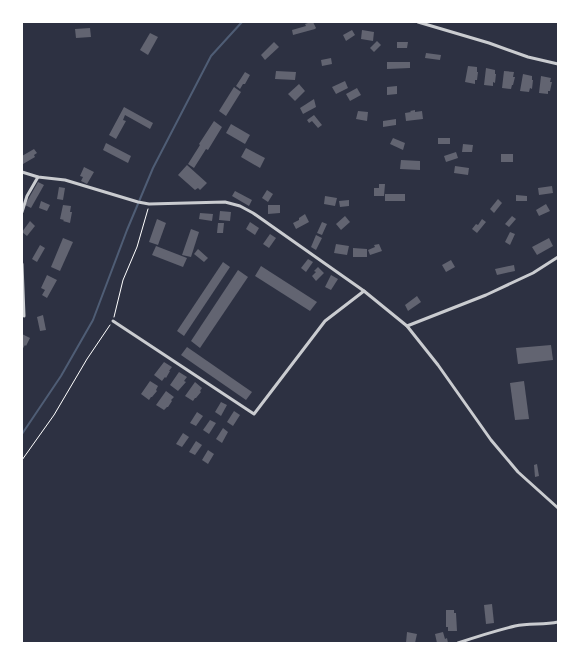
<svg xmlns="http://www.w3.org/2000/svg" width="580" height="665" font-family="'Source Sans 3',sans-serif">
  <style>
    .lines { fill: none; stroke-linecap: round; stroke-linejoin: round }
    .stream { stroke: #4f5d75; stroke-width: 2 }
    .building { fill: #626471 }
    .path { stroke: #fff; stroke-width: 1 }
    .minor { stroke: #caccd0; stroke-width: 3 }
  </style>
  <rect width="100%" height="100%" fill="#2d3142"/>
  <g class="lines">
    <path class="stream" d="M22 434 61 376 93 320 127 230 153 168 211 56 242 22"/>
  </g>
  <g class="building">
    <path d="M311 22H313L316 28 315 29 293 35 292 30 306 26 305 24Z"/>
    <path d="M90 28 91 37 76 38 75 29Z"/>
    <path d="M352 30 355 35 346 41 343 35Z"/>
    <path d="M362 30 374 32 373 41 361 39Z"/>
    <path d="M150 33 158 37 148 55 140 50Z"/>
    <path d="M377 41 381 45 374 52 370 48Z"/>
    <path d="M274 42 279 47 265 60 261 55Z"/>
    <path d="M397 42H408L407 48H397Z"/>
    <path d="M426 53 441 55 440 60 425 58Z"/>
    <path d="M331 58 332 64 322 66 321 60Z"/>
    <path d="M387 62H410V68L387 69Z"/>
    <path d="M468 66 477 67V72H478L477 80H475V84L465 82Z"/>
    <path d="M486 68 495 70V74H496L495 83 493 82V86L484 85Z"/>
    <path d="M276 71 296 72 295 80 275 79Z"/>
    <path d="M504 71 514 72 513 77H515L513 85H512L511 89 502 88Z"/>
    <path d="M245 72 250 75 245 84H243L240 89 236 86Z"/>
    <path d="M523 74 532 76V80H533L532 89 530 88 529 92 520 91Z"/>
    <path d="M541 76 551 78 550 82H552L550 91H548V94L539 93Z"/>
    <path d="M345 81 348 88 336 94 332 87Z"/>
    <path d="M299 84 305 91 295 101 288 94Z"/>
    <path d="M397 86V94L387 95V87Z"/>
    <path d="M234 87 241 92 226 116 219 111Z"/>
    <path d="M357 88 361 95 350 101 346 94Z"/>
    <path d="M314 99 316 107 303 114 300 108Z"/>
    <path d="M124 107 153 123 150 129 125 115 123 120 126 121 116 139 109 135Z"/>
    <path d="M415 110V112L422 111 423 119 406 121 405 113 411 112 410 111Z"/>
    <path d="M358 111 368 112 367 121 356 119Z"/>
    <path d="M314 115 322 125 318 128 312 121 309 123 307 120Z"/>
    <path d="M396 119V125L383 127V121Z"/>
    <path d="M214 121 222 127 208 150 206 149 194 168 188 164 200 145 199 144Z"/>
    <path d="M231 124 250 135 245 144 226 133Z"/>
    <path d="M393 138 405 143 403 150 390 144Z"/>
    <rect x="438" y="138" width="12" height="6"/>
    <path d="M106 143 131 156 128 163 103 150Z"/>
    <path d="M463 144 473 145 472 152H462Z"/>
    <path d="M246 148 265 158 260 168 241 157Z"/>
    <path d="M34 149 37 153 34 155 35 157 23 164 22 162V156Z"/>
    <path d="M456 152 458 158 446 162 444 156Z"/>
    <rect x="501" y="154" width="12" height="8"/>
    <path d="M401 160 420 161V170L400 169Z"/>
    <path d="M187 165 207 183 200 190 198 188 195 190 178 175Z"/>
    <path d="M455 166 469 168 468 175 454 173Z"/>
    <path d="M84 167 94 172 87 184 81 181 83 177 80 176Z"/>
    <path d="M38 182 44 185 31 208 25 205Z"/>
    <path d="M379 184H385L384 196H374V188H379Z"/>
    <path d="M552 186 553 193 539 195 538 188Z"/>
    <path d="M59 187 65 188 63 200 57 199Z"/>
    <path d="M267 190 273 194 268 202 262 198Z"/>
    <path d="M235 191 252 200 249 206 232 196Z"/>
    <rect x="385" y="194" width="20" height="7"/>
    <path d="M516 195 527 196V201H516Z"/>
    <path d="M325 196 337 198 335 206 324 204Z"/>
    <path d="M498 199 502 203 494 213 490 209Z"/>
    <path d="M349 200V206L340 207 339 201Z"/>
    <path d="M41 201 50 205 47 211 39 208Z"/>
    <path d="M546 204 550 211 539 216 536 210Z"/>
    <path d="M63 205 71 206 70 212H72L70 223 63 221 64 220 60 219Z"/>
    <path d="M268 205H280V213L268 214Z"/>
    <path d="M220 211 231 212 230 221 219 220Z"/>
    <path d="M200 213 213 214 212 221 199 219Z"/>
    <path d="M305 214 309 222 296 229 293 223 299 220V218Z"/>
    <path d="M345 216 350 222 341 230 336 224Z"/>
    <path d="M512 216 516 219 509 227 505 224Z"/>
    <path d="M157 219 166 223 158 245 149 242Z"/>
    <path d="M482 219 486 222 477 233 472 229 476 224 478 225Z"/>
    <path d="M30 221 35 226 27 236 22 232Z"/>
    <path d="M250 222 259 228 255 235 246 229Z"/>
    <path d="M322 222 327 224 322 235 317 233Z"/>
    <path d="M218 223H224L223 233H217Z"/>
    <path d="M191 229 199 232 191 257 182 255Z"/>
    <path d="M510 232 515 234 510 245 505 242Z"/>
    <path d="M270 234 276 238 269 248 263 244Z"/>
    <path d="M316 235 322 238 316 250 311 247Z"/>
    <path d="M63 238 73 242 60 271 51 267Z"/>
    <path d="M549 238 553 246 537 255 532 247Z"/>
    <path d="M336 244 349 246 347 255 334 253Z"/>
    <path d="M379 244 382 251 370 255 368 250 375 247 374 245Z"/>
    <path d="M40 245 45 248 37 262 32 259Z"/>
    <path d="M156 246 187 258 183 267 152 255Z"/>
    <path d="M353 248 367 249V257H353Z"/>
    <path d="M198 249 208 258 204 262 194 254Z"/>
    <path d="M308 259 313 262 306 272 301 268Z"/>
    <path d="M451 260 455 267 446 272 442 265Z"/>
    <path d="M223 262 230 267 184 336 177 331Z"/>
    <path d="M514 265 515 271 497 275 495 269Z"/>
    <path d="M261 266 317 302 310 311 255 276Z"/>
    <path d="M318 267 324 273 316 281 312 276 316 272 314 271Z"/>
    <path d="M238 270 248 277 200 348 191 341Z"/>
    <path d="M47 275 57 280 47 298 42 295 45 290 41 288Z"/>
    <path d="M331 275 338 279 331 290 325 287Z"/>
    <path d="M417 296 421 302 408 311 405 305Z"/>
    <path d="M43 315 46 330 40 331 37 317Z"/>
    <path d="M22 334 30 338 26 346 25 345 22 350Z"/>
    <path d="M551 345 553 360 518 364 516 348Z"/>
    <path d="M187 347 252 392 246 400 181 355Z"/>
    <path d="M164 362 172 367 169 371H170L166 378 165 377 162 381 154 375Z"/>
    <path d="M179 372 187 377 184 381 186 382 178 391 170 385Z"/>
    <path d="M150 381 158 386 156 390 157 391 152 397H151L149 400 141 394Z"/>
    <path d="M524 381 529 419 515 420 510 383Z"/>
    <path d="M195 382 202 388 200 391 201 392 196 398H195L193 401 185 396Z"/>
    <path d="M166 391 174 397 171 400 172 401 168 407H167L164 410 156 405Z"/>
    <path d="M221 402 227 405 221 416 215 412Z"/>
    <path d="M234 411 240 415 233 426 227 422Z"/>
    <path d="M197 412 203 416 196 426 190 423Z"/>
    <path d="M210 420 216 423 209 434 203 430Z"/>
    <path d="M223 428 228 432 222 443 216 439Z"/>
    <path d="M183 433 189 437 182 447 176 444Z"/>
    <path d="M196 441 202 445 195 455 189 452Z"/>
    <path d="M208 450 214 454 208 464 202 460Z"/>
    <path d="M537 464 539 476 535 477 534 465Z"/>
    <path d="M492 604 494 623 486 624 484 605Z"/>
    <path d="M446 610H454V613H456L457 631H448V627H446Z"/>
    <path d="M407 632 417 634 415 643H406Z"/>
    <path d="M443 632 445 639 447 638 448 643H437L435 634Z"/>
  </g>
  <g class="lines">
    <g class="path">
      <path d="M114 317 123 280 137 247 148 209"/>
      <path d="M22 460 54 415 87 359 110 325"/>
    </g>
    <g class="minor">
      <path d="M418 22 489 43 528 57 558 64"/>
      <path d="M22 172 38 177 65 180 138 202 149 204 225 202 240 206 253 213 364 291 407 326 438 365 491 440 518 472 558 508"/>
      <path d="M22 212 27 196 38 177"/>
      <path d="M22 264 24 316"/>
      <path d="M113 321 254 414 325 321 364 291"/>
      <path d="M407 326 486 295 533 273 558 257"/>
      <path d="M458 643C476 637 495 631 515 626 529 623 544 625 558 622"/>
    </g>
  </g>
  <rect width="580" height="665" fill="none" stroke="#ffffff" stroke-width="46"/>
</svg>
